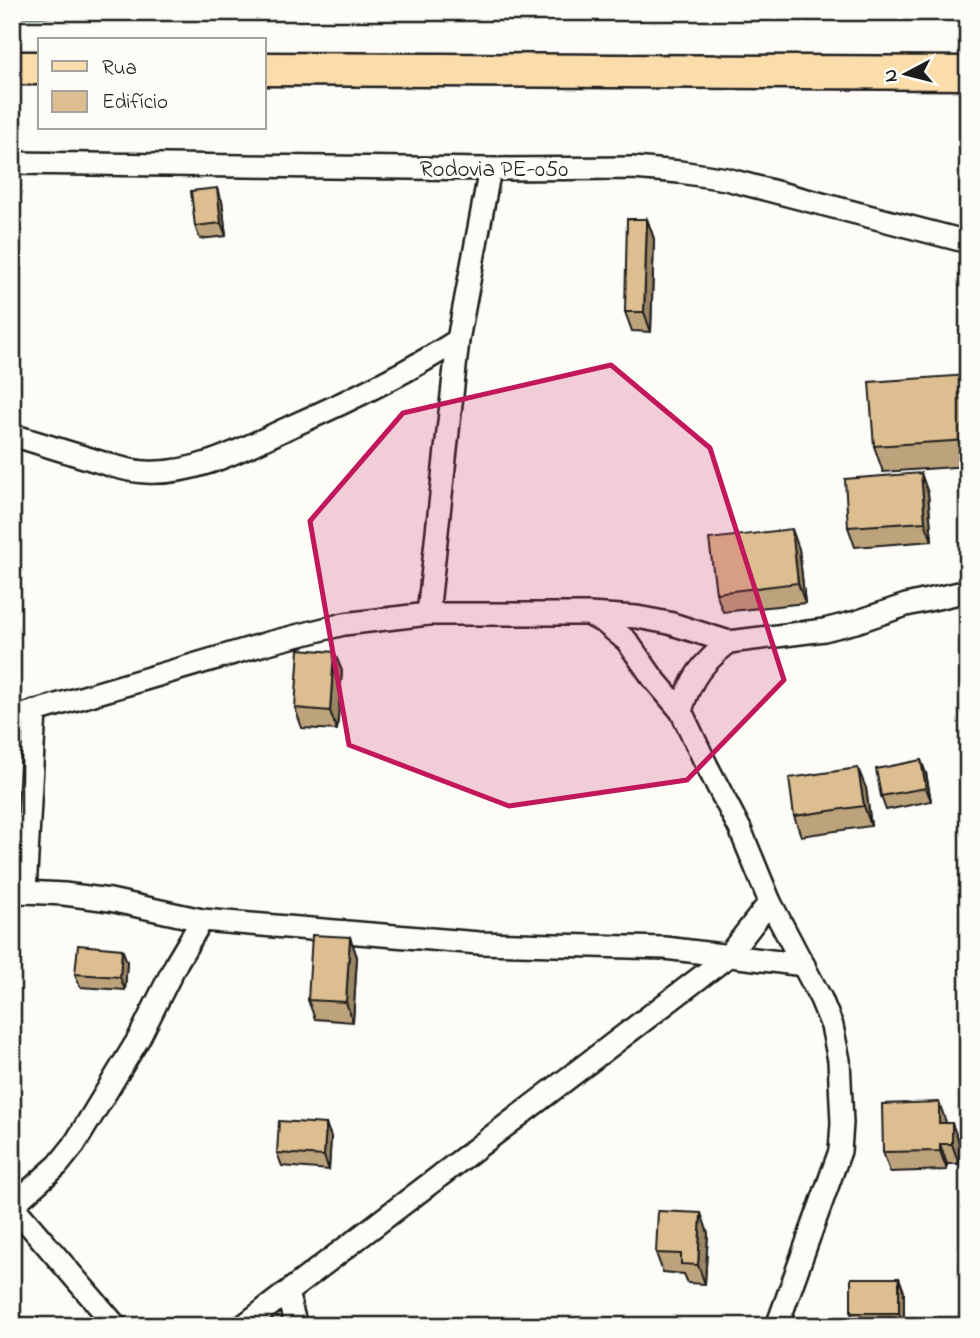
<svg xmlns="http://www.w3.org/2000/svg" width="980" height="1338" font-family="'Indie Flower',sans-serif">
  <style>
    .green { fill: #a0e8b6; stroke: #5e8269; stroke-width: 2 }
    .lines { fill: none; stroke-linecap: round; stroke-linejoin: round }
    .street-casing { stroke: #1c1c1c; stroke-width: 26 }
    .primary-casing { stroke: #1c1c1c; stroke-width: 37 }
    .street { stroke: #fdfcf7; stroke-width: 21 }
    .primary { stroke: #fbddab; stroke-width: 32 }
    .wall { fill: #bda37c; stroke: #1c1c1c; stroke-width: 2 }
    .shaded-wall { fill: #9a8565; stroke: #1c1c1c; stroke-width: 2 }
    .building { fill: #dcbe90; stroke: #1c1c1c; stroke-width: 2 }
    .marked { fill: #c2185b; fill-opacity: 0.2; stroke: #c2185b; stroke-width: 5; stroke-linejoin: round }
    .labels { text-anchor: middle; stroke-width: 6; stroke-linejoin: round; paint-order: stroke }
    .street-label { font-size: 23px; fill: #1c1c1c; stroke: #fdfcf7 }
  </style>
  <rect width="100%" height="100%" fill="#fdfcf7"/>
  <filter id="ink" filterUnits="userSpaceOnUse"><feTurbulence type="fractalNoise" baseFrequency=".0143" numOctaves="2"/><feDisplacementMap in="SourceGraphic" scale="14" xChannelSelector="R" yChannelSelector="G"/><feConvolveMatrix kernelMatrix="1 2 1 2 8 2 1 2 1" color-interpolation-filters="sRGB"/></filter>
  <g filter="url(#ink)">
    <path class="green" d="M12 12H271L12 18Z"/>
    <g class="lines">
      <defs>
        <g id="street">
          <path d="M12 163 490 169 633 168 680 172 726 179 968 242"/>
          <path d="M12 435C36 442 60 450 84 457 104 463 125 471 146 472 198 475 246 447 292 426 349 401 405 374 458 340"/>
          <path d="M428 614 458 340 490 169"/>
          <path d="M590 615 605 623 627 641 653 678 681 711 707 766 740 829 770 902 821 999 832 1026 839 1060 842 1123 840 1151 777 1326"/>
          <path d="M681 711C691 677 702 664 729 642"/>
          <path d="M12 718 268 643 344 624 428 614H588L637 617 669 623 729 642 824 630 856 622 906 605 968 591"/>
          <path d="M25 892 35 711"/>
          <path d="M12 893 25 892 64 894 110 900 202 920 479 943 665 948 804 965"/>
          <path d="M12 1206 58 1165 74 1145 139 1038 177 962 202 920"/>
          <path d="M13 1206 116 1326"/>
          <path d="M287 1293 296 1326"/>
          <path d="M243 1326 727 957 770 902"/>
        </g>
        <g id="primary">
          <path d="M12 68H40"/>
          <path d="M264 69 968 73"/>
        </g>
      </defs>
      <use href="#street" class="street-casing"/>
      <use href="#primary" class="primary-casing"/>
      <use href="#street" class="street"/>
      <use href="#primary" class="primary"/>
    </g>
    <g class="wall">
      <path d="M222 201 226 236 200 239 195 226Z"/>
      <path d="M647 219 654 239 651 332 632 331 625 312Z"/>
      <path d="M968 375V466L883 472 874 446Z"/>
      <path d="M928 493 932 541 855 547 848 527Z"/>
      <path d="M799 549 805 603 723 612 716 593Z"/>
      <path d="M334 652 342 671 337 730 302 728 295 708Z"/>
      <path d="M926 773 931 801 886 810 881 796Z"/>
      <path d="M866 788 871 826 801 836 794 816Z"/>
      <path d="M350 937 357 957 353 1022 315 1019 308 1000Z"/>
      <path d="M122 949 127 962 125 990 80 987 75 974Z"/>
      <path d="M946 1123 959 1142V1164H947V1170L890 1172 883 1152Z"/>
      <path d="M326 1124 331 1137 329 1170 282 1166 277 1153Z"/>
      <path d="M708 1233 705 1284 688 1283 684 1274 663 1272 656 1253Z"/>
      <path d="M899 1278 904 1292V1326H855L851 1313Z"/>
    </g>
    <g class="shaded-wall">
      <path d="M217 188 222 201 226 236 221 223Z"/>
      <path d="M647 219 654 239 651 332 644 312Z"/>
      <path d="M921 473 928 493 932 541 925 522Z"/>
      <path d="M792 529 799 549 805 603 798 583Z"/>
      <path d="M334 652 342 671 337 730 330 711Z"/>
      <path d="M921 760 926 773 931 801 926 788Z"/>
      <path d="M858 768 866 788 871 826 864 806Z"/>
      <path d="M350 937 357 957 353 1022 346 1002Z"/>
      <path d="M12 940 15 949 12 993Z"/>
      <path d="M122 949 127 962 125 990 120 977Z"/>
      <path d="M939 1102 946 1122 947 1142 939 1123Z"/>
      <path d="M952 1123 959 1142V1164L952 1144Z"/>
      <path d="M326 1124 331 1137 329 1170 324 1156Z"/>
      <path d="M940 1144 947 1164V1170L940 1151Z"/>
      <path d="M701 1213 708 1233 705 1284 698 1265Z"/>
      <path d="M899 1278 904 1292V1326L899 1313Z"/>
    </g>
    <g class="building">
      <path d="M217 188 221 223 195 226 191 191Z"/>
      <path d="M627 219H647L644 312H625Z"/>
      <path d="M968 375V440L874 446 869 382Z"/>
      <path d="M921 473 925 522 848 527 845 479Z"/>
      <path d="M792 529 798 583 716 593 709 539Z"/>
      <path d="M299 649 334 652 330 711 295 708Z"/>
      <path d="M921 760 926 788 881 796 876 769Z"/>
      <path d="M858 768 864 806 794 816 789 778Z"/>
      <path d="M312 935 350 937 346 1002 308 1000Z"/>
      <path d="M78 945 122 949 120 977 75 974Z"/>
      <path d="M939 1102V1123H952V1144H940V1151L883 1152 882 1104Z"/>
      <path d="M279 1121 326 1124 324 1156 277 1153Z"/>
      <path d="M658 1211 701 1213 698 1265 681 1264V1254L656 1253Z"/>
      <rect x="851" y="1278" width="48" height="35"/>
    </g>
  </g>
  <path class="marked" d="M611 365 710 448 784 680 687 780 509 806 349 745 310 521 403 413Z"/>
  <g class="labels">
    <g class="street-label">
      <text x="494" y="176">Rodovia PE-050</text>
    </g>
  </g>
  <rect width="980" height="1338" fill="none" stroke="#fdfcf7" stroke-width="42"/>
  <rect x="21" y="21" width="938" height="1296" fill="none" stroke="#1c1c1c" stroke-width="2.5" filter="url(#ink)"/>
  <rect x="38" y="38" width="228" height="91" fill="#fdfcf7" stroke="#a3a29f" stroke-width="2"/>
  <rect x="52" y="61" width="35" height="10" fill="#fbddab" stroke="#a3a29f" stroke-width="2"/>
  <text x="102" y="74" font-size="21" fill="#1c1c1c">Rua</text>
  <rect x="52" y="91" width="35" height="21" fill="#dcbe90" stroke="#a3a29f" stroke-width="2"/>
  <text x="102" y="108" font-size="21" fill="#1c1c1c">Edifício</text>
  <g transform="translate(906 74) rotate(263)" stroke="#fdfcf7" stroke-width="5" paint-order="stroke">
  <path d="M0-5L12 26L0 18L-12 26Z" fill="#1c1c1c"/>
  <text y="-10" font-size="19" font-weight="bold" text-anchor="middle" fill="#1c1c1c">N</text>
  </g>
</svg>
